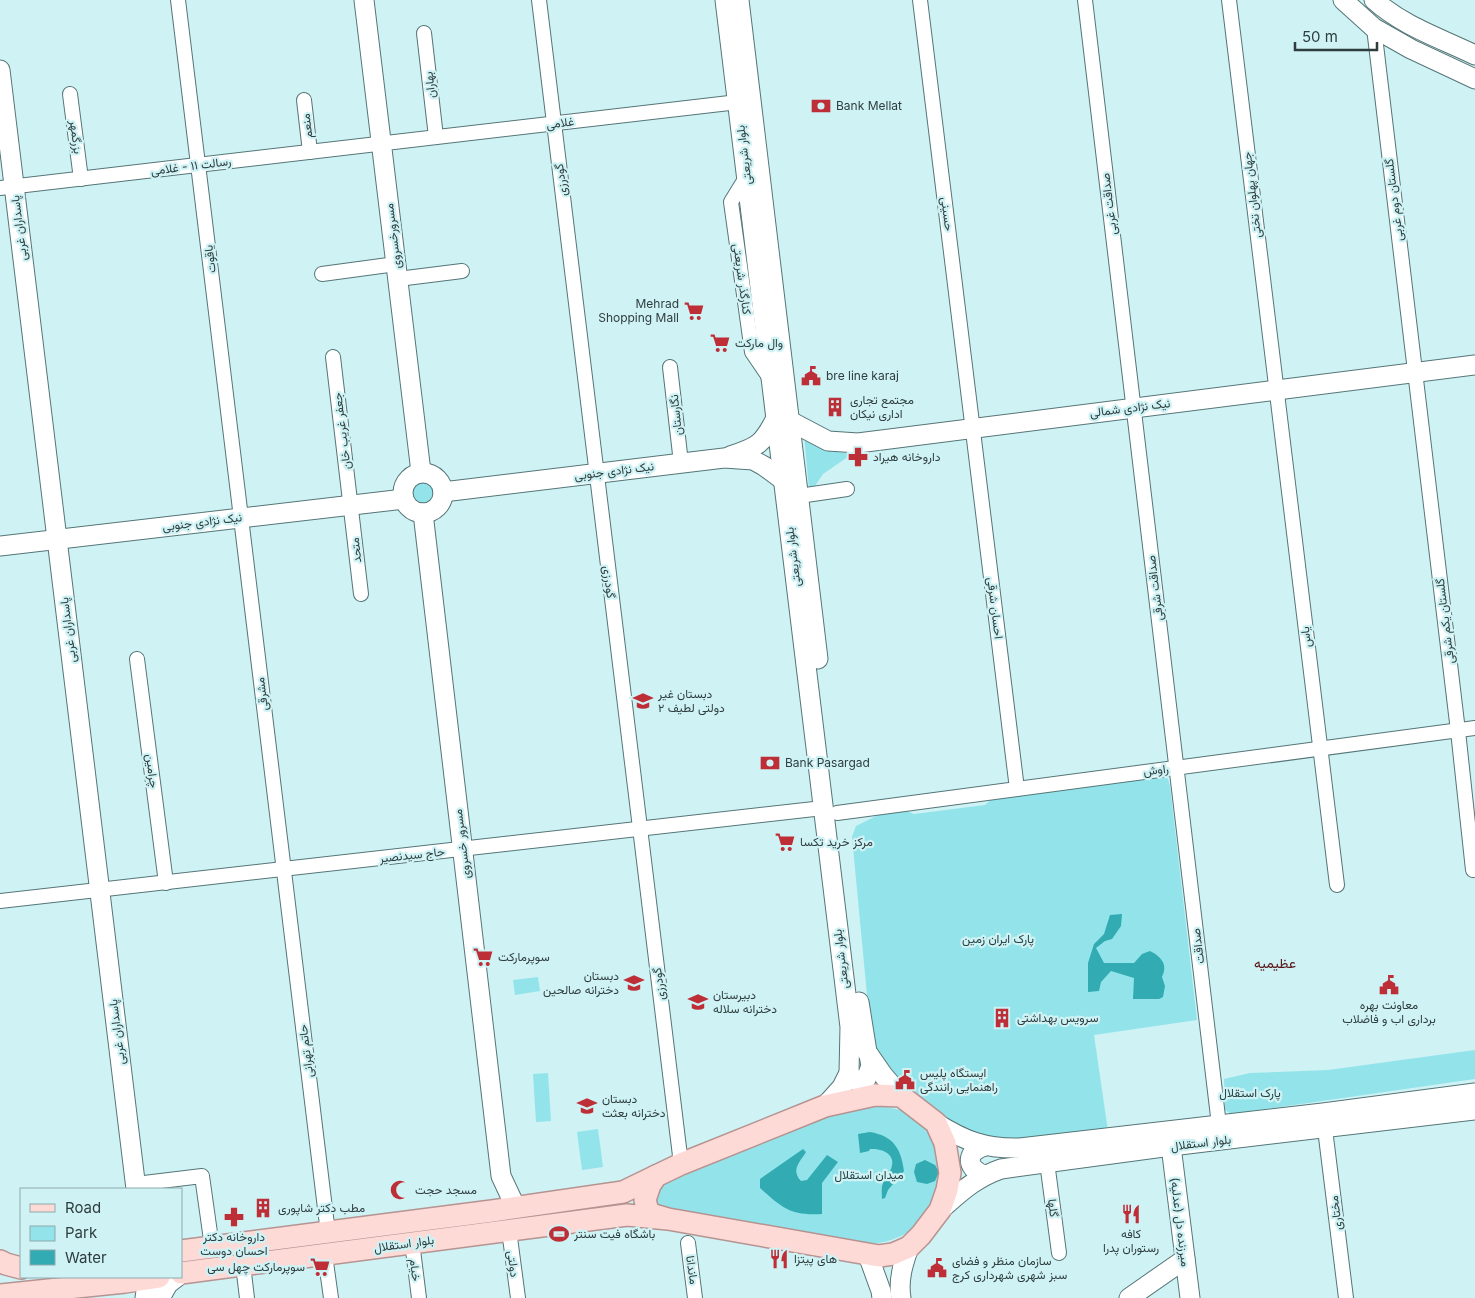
<svg xmlns="http://www.w3.org/2000/svg" width="1475" height="1298" font-family="Inter,Vazirmatn,sans-serif">
  <style>
    .green { fill: #92e4ea }
    .water { fill: #32abb3 }
    .lines { fill: none; stroke-linecap: round; stroke-linejoin: round }
    .street-casing { stroke: #557577; stroke-width: 16 }
    .secondary-casing { stroke: #557577; stroke-width: 21 }
    .primary-casing { stroke: #b59391; stroke-width: 24 }
    .street { stroke: #fff; stroke-width: 14 }
    .secondary { stroke: #fff; stroke-width: 19 }
    .primary { stroke: #fedad7; stroke-width: 21 }
    .labels { text-anchor: middle; stroke-width: 4.5; stroke-linejoin: round; paint-order: stroke }
    .street-label { font-size: 12px; fill: #2f3d3e; stroke: #cff2f5 }
    .poi-label { font-size: 12px; fill: #2f3d3e; stroke: #cff2f5; text-anchor: start }
    .park-label { font-size: 12px; fill: #274042; stroke: #cff2f5 }
    .neighbourhood-label { font-size: 14px; fill: #591518; stroke: #cff2f5 }
  </style>
  <rect width="100%" height="100%" fill="#cff2f5"/>
  <g class="green">
    <path d="M804 435 829 451 852 454 823 474 813 489H809Z"/>
    <circle cx="423" cy="492" r="18"/>
    <path d="M1163 774 1168 779 1170 786 1197 1020 1094 1035 1108 1131 1021 1142 987 1137 961 1127 947 1119 930 1108 897 1077 877 1049 873 1037 868 1005 852 837 856 826 878 815 905 810 914 814 985 805 1000 792Z"/>
    <path d="M538 977 540 991 515 995 513 980Z"/>
    <path d="M1475 1050V1079L1231 1114 1225 1110 1224 1079 1250 1073 1328 1070Z"/>
    <path d="M548 1073 551 1121 536 1122 533 1074Z"/>
    <path d="M872 1105C885 1107 898 1108 910 1114 925 1123 934 1137 938 1154 939 1160 943 1170 943 1176 942 1181 939 1186 937 1191 925 1225 903 1243 866 1244L658 1210 653 1192 657 1187 829 1116 854 1107Z"/>
    <path d="M598 1129 603 1167 582 1170 577 1132Z"/>
  </g>
  <g class="water">
    <path d="M1122 914 1121 926 1112 939 1105 941 1096 948 1104 963H1134L1142 954 1150 951C1162 957 1168 965 1162 977L1165 986 1163 997 1159 999H1133L1134 978 1111 971 1101 982 1099 991 1088 992V963L1094 944 1104 934 1110 915Z"/>
    <path d="M870 1132C893 1136 901 1148 904 1171L888 1190 885 1198 882 1199C882 1193 881 1188 883 1183 884 1177 889 1175 891 1169 897 1154 882 1148 870 1149L869 1151 860 1153 858 1134Z"/>
    <path d="M803 1149 806 1152C799 1163 791 1170 801 1181L807 1180 827 1155 838 1162 822 1183V1214C791 1216 782 1208 760 1188V1179Z"/>
    <path d="M925 1160 935 1165 939 1172 935 1181 927 1184 917 1182 914 1172 916 1164Z"/>
  </g>
  <g class="lines">
    <defs>
      <g id="street">
        <path d="M178 0 328 1233"/>
        <path d="M539 0 681 1164"/>
        <path d="M920 0 1017 789"/>
        <path d="M1085 0 1219 1125"/>
        <path d="M1229 0 1337 885"/>
        <path d="M1374 28 1458 731 1473 870"/>
        <path d="M424 33 436 137"/>
        <path d="M70 94 81 179"/>
        <path d="M304 100 310 152"/>
        <path d="M747 176 731 202 752 352 769 377"/>
        <path d="M0 188 738 102"/>
        <path d="M322 274 396 264"/>
        <path d="M398 279 462 271"/>
        <path d="M333 357 361 594"/>
        <path d="M670 367 681 463"/>
        <path d="M799 496 847 489"/>
        <path d="M137 659 166 883"/>
        <path d="M837 813 1475 728"/>
        <path d="M0 901 823 808"/>
        <path d="M1325 1129 1346 1298"/>
        <path d="M1047 1162 1059 1253"/>
        <path d="M136 1184 202 1176 212 1247"/>
        <path d="M509 1230 518 1298"/>
        <path d="M412 1242 419 1298"/>
        <path d="M688 1243 695 1298"/>
        <path d="M325 1255 331 1298"/>
        <path d="M243 1265 247 1298"/>
      </g>
      <g id="secondary">
        <path d="M364 0 421 472"/>
        <path d="M725 0 850 1027 849 1073 842 1087 825 1106"/>
        <path d="M739 0 818 659"/>
        <path d="M1343 0 1374 28 1411 49 1475 79"/>
        <path d="M1374 0C1403 26 1440 38 1475 55"/>
        <path d="M0 70 136 1189"/>
        <path d="M790 421 828 441 858 443 1475 365"/>
        <path d="M730 456C758 447 763 444 776 418"/>
        <circle cx="423" cy="493" r="20"/>
        <path d="M443 492 724 458 753 460 764 466 783 480"/>
        <path d="M423 513 501 1176 516 1208"/>
        <path d="M0 546 404 499"/>
        <path d="M859 1002 867 1052 883 1075 901 1096"/>
        <path d="M849 1073C853 1080 859 1084 866 1079L871 1066 869 1055"/>
        <path d="M936 1123C965 1141 985 1149 1020 1148L1323 1113 1475 1093"/>
        <path d="M1171 1146 1190 1298"/>
        <path d="M984 1175C965 1168 966 1151 985 1146"/>
        <path d="M940 1210C961 1192 975 1178 1001 1169L1171 1146 1475 1110"/>
        <path d="M868 1255 881 1291 882 1298"/>
        <path d="M145 1298 146 1291 151 1288 156 1292 157 1298"/>
        <path d="M160 1298 168 1284 177 1277"/>
        <path d="M901 1298C898 1280 903 1264 909 1247"/>
        <path d="M1129 1298 1185 1259"/>
      </g>
      <g id="primary">
        <path d="M181 1251 492 1211 623 1192 656 1176"/>
        <path d="M0 1261 6 1264 21 1268"/>
        <path d="M181 1273 627 1215 668 1219 879 1256 893 1254 909 1247 921 1235 940 1210 947 1190 950 1173 945 1143 936 1123 901 1096 875 1095 825 1106 681 1164 656 1176 650 1185 645 1200 648 1211 651 1214 668 1219"/>
        <path d="M0 1295 125 1282 159 1277"/>
      </g>
    </defs>
    <use href="#street" class="street-casing"/>
    <use href="#secondary" class="secondary-casing"/>
    <use href="#primary" class="primary-casing"/>
    <use href="#street" class="street"/>
    <use href="#secondary" class="secondary"/>
    <use href="#primary" class="primary"/>
  </g>
  <defs>
    <symbol id="bank-bare" viewBox="-9 -9 18 18"><path d="M-6-4H6V4H-6ZM0-2.3a2.3 2.3 0 1 0 0 4.6a2.3 2.3 0 1 0 0-4.6Z" fill="#be2e37" stroke="#cff2f5" stroke-width="2.5" paint-order="stroke"/></symbol>
    <symbol id="supermarket-bare" viewBox="-9 -9 18 18"><path d="M-6-5.5h2.5l.6 2H6L4.5 2H-2.5L-4.4-4H-6ZM-1.5 3.2a1.3 1.3 0 1 0 .1 0ZM3 3.2a1.3 1.3 0 1 0 .1 0Z" fill="#be2e37" stroke="#cff2f5" stroke-width="2.5" paint-order="stroke"/></symbol>
    <symbol id="civic-bare" viewBox="-9 -9 18 18"><path d="M-.6-6.5H3V-4.5H.6V-3L4-1V1h2V6H-6V1h2V-1L-.6-3ZM-1.2 2.5V6h2.4V2.5Z" fill="#be2e37" stroke="#cff2f5" stroke-width="2.5" paint-order="stroke"/></symbol>
    <symbol id="building-bare" viewBox="-9 -9 18 18"><path d="M-4-6H4V6H1V3H-1V6H-4ZM-2.5-4.3h1.7v1.8h-1.7ZM.8-4.3h1.7v1.8H.8ZM-2.5-1h1.7V.8h-1.7ZM.8-1h1.7V.8H.8Z" fill="#be2e37" stroke="#cff2f5" stroke-width="2.5" paint-order="stroke"/></symbol>
    <symbol id="pharmacy-bare" viewBox="-9 -9 18 18"><path d="M-2-6h4v4h4v4h-4v4h-4v-4h-4v-4h4Z" fill="#be2e37" stroke="#cff2f5" stroke-width="2.5" paint-order="stroke"/></symbol>
    <symbol id="school-bare" viewBox="-9 -9 18 18"><path d="M0-5L7-2L0 1L-7-2ZM-4 1L0 2.5L4 1V4Q0 6-4 4Z" fill="#be2e37" stroke="#cff2f5" stroke-width="2.5" paint-order="stroke"/></symbol>
    <symbol id="mosque-bare" viewBox="-9 -9 18 18"><path d="M3.5-4.9A6 6 0 1 0 3.5 4.9A5 5 0 1 1 3.5-4.9Z" fill="#be2e37" stroke="#cff2f5" stroke-width="2.5" paint-order="stroke"/></symbol>
    <symbol id="restaurant-bare" viewBox="-9 -9 18 18"><path d="M-5-6h1v4h1v-4h1v4h1v-4h1v5L-1.5 .5V6h-2V.5L-5-1ZM5-6V6H3V1.5H1.5Q1.5-4 5-6Z" fill="#be2e37" stroke="#cff2f5" stroke-width="2.5" paint-order="stroke"/></symbol>
    <symbol id="stadium-bare" viewBox="-9 -9 18 18"><path d="M0-5a6.5 5 0 1 0 0 10a6.5 5 0 1 0 0-10ZM-3.5-1.8h7v3.6h-7Z" fill="#be2e37" stroke="#cff2f5" stroke-width="2.5" paint-order="stroke"/></symbol>
  </defs>
  <g fill-rule="evenodd">
    <use href="#bank-bare" x="807" y="92" width="28" height="28"/>
    <use href="#supermarket-bare" x="680" y="297" width="28" height="28"/>
    <use href="#supermarket-bare" x="706" y="329" width="28" height="28"/>
    <use href="#civic-bare" x="797" y="362" width="28" height="28"/>
    <use href="#building-bare" x="821" y="393" width="28" height="28"/>
    <use href="#pharmacy-bare" x="844" y="443" width="28" height="28"/>
    <use href="#school-bare" x="629" y="687" width="28" height="28"/>
    <use href="#bank-bare" x="756" y="749" width="28" height="28"/>
    <use href="#supermarket-bare" x="771" y="828" width="28" height="28"/>
    <use href="#supermarket-bare" x="469" y="943" width="28" height="28"/>
    <use href="#school-bare" x="620" y="969" width="28" height="28"/>
    <use href="#civic-bare" x="1375" y="971" width="28" height="28"/>
    <use href="#school-bare" x="684" y="988" width="28" height="28"/>
    <use href="#building-bare" x="988" y="1004" width="28" height="28"/>
    <use href="#civic-bare" x="891" y="1066" width="28" height="28"/>
    <use href="#school-bare" x="573" y="1092" width="28" height="28"/>
    <use href="#mosque-bare" x="386" y="1176" width="28" height="28"/>
    <use href="#building-bare" x="249" y="1194" width="28" height="28"/>
    <use href="#restaurant-bare" x="1117" y="1200" width="28" height="28"/>
    <use href="#pharmacy-bare" x="220" y="1203" width="28" height="28"/>
    <use href="#stadium-bare" x="545" y="1220" width="28" height="28"/>
    <use href="#restaurant-bare" x="765" y="1245" width="28" height="28"/>
    <use href="#supermarket-bare" x="306" y="1253" width="28" height="28"/>
    <use href="#civic-bare" x="923" y="1254" width="28" height="28"/>
  </g>
  <g class="labels">
    <g class="street-label">
      <text transform="translate(430 85) rotate(-97)" y="4">بهاران</text>
      <text transform="translate(560 123) rotate(-7)" y="4">غلامی</text>
      <text transform="translate(307 126) rotate(-97)" y="4">منعم</text>
      <text transform="translate(76 137) rotate(83)" y="4">بزرگمهر</text>
      <text transform="translate(744 155) rotate(-97)" y="4">بلوار شریعتی</text>
      <text transform="translate(191 166) rotate(-7)" y="4">رسالت ۱۱ - غلامی</text>
      <text transform="translate(561 180) rotate(-97)" y="4">گودرزی</text>
      <text transform="translate(1252 195) rotate(-97)" y="4">جهان پهلوان تختی</text>
      <text transform="translate(1394 200) rotate(-97)" y="4">گلستان دوم غربی</text>
      <text transform="translate(1109 204) rotate(-97)" y="4">صداقت غربی</text>
      <text transform="translate(947 214) rotate(83)" y="4">حسینی</text>
      <text transform="translate(19 228) rotate(-97)" y="4">پاسداران غربی</text>
      <text transform="translate(393 236) rotate(-97)" y="4">مسرورخسروی</text>
      <text transform="translate(210 259) rotate(-97)" y="4">یاقوت</text>
      <text transform="translate(742 279) rotate(82)" y="4">کنارگذر شریعتی</text>
      <text transform="translate(1130 408) rotate(-7)" y="4">نیک نژادی شمالی</text>
      <text transform="translate(676 415) rotate(-96)" y="4">نگارستان</text>
      <text transform="translate(342 431) rotate(-97)" y="4">جعفر غریب خان</text>
      <text transform="translate(614 471) rotate(-7)" y="4">نیک نژادی جنوبی</text>
      <text transform="translate(202 522) rotate(-7)" y="4">نیک نژادی جنوبی</text>
      <text transform="translate(356 550) rotate(-96)" y="4">متحد</text>
      <text transform="translate(793 557) rotate(-97)" y="4">بلوار شریعتی</text>
      <text transform="translate(609 582) rotate(83)" y="4">گودرزی</text>
      <text transform="translate(1155 588) rotate(-97)" y="4">صداقت شرقی</text>
      <text transform="translate(995 608) rotate(83)" y="4">احسان شرقی</text>
      <text transform="translate(1445 621) rotate(-97)" y="4">گلستان یکم شرقی</text>
      <text transform="translate(68 630) rotate(-97)" y="4">پاسداران غربی</text>
      <text transform="translate(1306 637) rotate(-97)" y="4">یاس</text>
      <text transform="translate(262 694) rotate(-97)" y="4">مشرقی</text>
      <text transform="translate(1156 770) rotate(-7)" y="4">راوش</text>
      <text transform="translate(152 771) rotate(83)" y="4">چرامین</text>
      <text transform="translate(462 844) rotate(-97)" y="4">مسرور خسروی</text>
      <text transform="translate(412 855) rotate(-6)" y="4">حاج سیدنصیر</text>
      <text transform="translate(1198 946) rotate(-97)" y="4">صداقت</text>
      <text transform="translate(841 959) rotate(-97)" y="4">بلوار شریعتی</text>
      <text transform="translate(659 984) rotate(-97)" y="4">گودرزی</text>
      <text transform="translate(117 1032) rotate(-97)" y="4">پاسداران غربی</text>
      <text transform="translate(306 1051) rotate(-97)" y="4">حاتم تهرانی</text>
      <text transform="translate(1201 1143) rotate(-7)" y="4">بلوار استقلال</text>
      <text transform="translate(1053 1208) rotate(83)" y="4">گلها</text>
      <text transform="translate(1336 1213) rotate(-97)" y="4">مختاری</text>
      <text transform="translate(1180 1222) rotate(83)" y="4">میرزنده دل (عدلیه)</text>
      <text transform="translate(404 1244) rotate(-8)" y="4">بلوار استقلال</text>
      <text transform="translate(513 1264) rotate(83)" y="4">دولتی</text>
      <text transform="translate(415 1270) rotate(83)" y="4">خیام</text>
      <text transform="translate(692 1270) rotate(82)" y="4">ماندانا</text>
    </g>
    <g class="poi-label">
      <text x="836" y="110">Bank Mellat</text>
      <text x="679" y="308" text-anchor="end">Mehrad<tspan x="679" dy="14">Shopping Mall</tspan></text>
      <text x="735" y="347">وال مارکت</text>
      <text x="826" y="380">bre line karaj</text>
      <text x="850" y="404">مجتمع تجاری<tspan x="850" dy="14">اداری نیکان</tspan></text>
      <text x="873" y="461">داروخانه هیراد</text>
      <text x="658" y="698">دبستان غیر<tspan x="658" dy="14">دولتی لطیف ۲</tspan></text>
      <text x="785" y="767">Bank Pasargad</text>
      <text x="800" y="846">مرکز خرید تکسا</text>
      <text x="498" y="961">سوپرمارکت</text>
      <text x="619" y="980" text-anchor="end">دبستان<tspan x="619" dy="14">دخترانه صالحین</tspan></text>
      <text x="713" y="999">دبیرستان<tspan x="713" dy="14">دخترانه سلاله</tspan></text>
      <text x="1389" y="1009" text-anchor="middle">معاونت بهره<tspan x="1389" dy="14">برداری اب و فاضلاب</tspan></text>
      <text x="1017" y="1022">سرویس بهداشتی</text>
      <text x="920" y="1077">ایستگاه پلیس<tspan x="920" dy="14">راهنمایی رانندگی</tspan></text>
      <text x="602" y="1103">دبستان<tspan x="602" dy="14">دخترانه بعثت</tspan></text>
      <text x="415" y="1194">مسجد حجت</text>
      <text x="278" y="1212">مطب دکتر شاپوری</text>
      <text x="574" y="1238">باشگاه فیت سنتر</text>
      <text x="1131" y="1238" text-anchor="middle">کافه<tspan x="1131" dy="14">رستوران پدرا</tspan></text>
      <text x="234" y="1241" text-anchor="middle">داروخانه دکتر<tspan x="234" dy="14">احسان دوست</tspan></text>
      <text x="794" y="1263">های پیتزا</text>
      <text x="952" y="1265">سازمان منظر و فضای<tspan x="952" dy="14">سبز شهری شهرداری کرج</tspan></text>
      <text x="305" y="1271" text-anchor="end">سوپرمارکت چهل سی</text>
    </g>
    <g class="park-label">
      <text x="998" y="943">پارک ایران زمین</text>
      <text x="1250" y="1097">پارک استقلال</text>
      <text x="869" y="1179">میدان استقلال</text>
    </g>
    <g class="neighbourhood-label">
      <text x="1275" y="968">عظیمیه</text>
    </g>
  </g>
  <rect x="20" y="1188" width="162" height="90" fill="#cff2f5" stroke="#8faaac"/>
  <rect x="30" y="1204" width="25" height="8" fill="#fedad7" stroke="#8faaac"/>
  <text x="65" y="1213" font-size="15" fill="#2f3d3e">Road</text>
  <rect x="30" y="1226" width="25" height="15" fill="#92e4ea" stroke="#8faaac"/>
  <text x="65" y="1238" font-size="15" fill="#2f3d3e">Park</text>
  <rect x="30" y="1250" width="25" height="15" fill="#32abb3" stroke="#8faaac"/>
  <text x="65" y="1263" font-size="15" fill="#2f3d3e">Water</text>
  <path d="M1295 42v8h82v-8" fill="none" stroke="#2f3d3e" stroke-width="2.5"/>
  <text x="1302" y="42" font-size="15" fill="#2f3d3e" stroke="#cff2f5" stroke-width="4" paint-order="stroke">50 m</text>
</svg>
